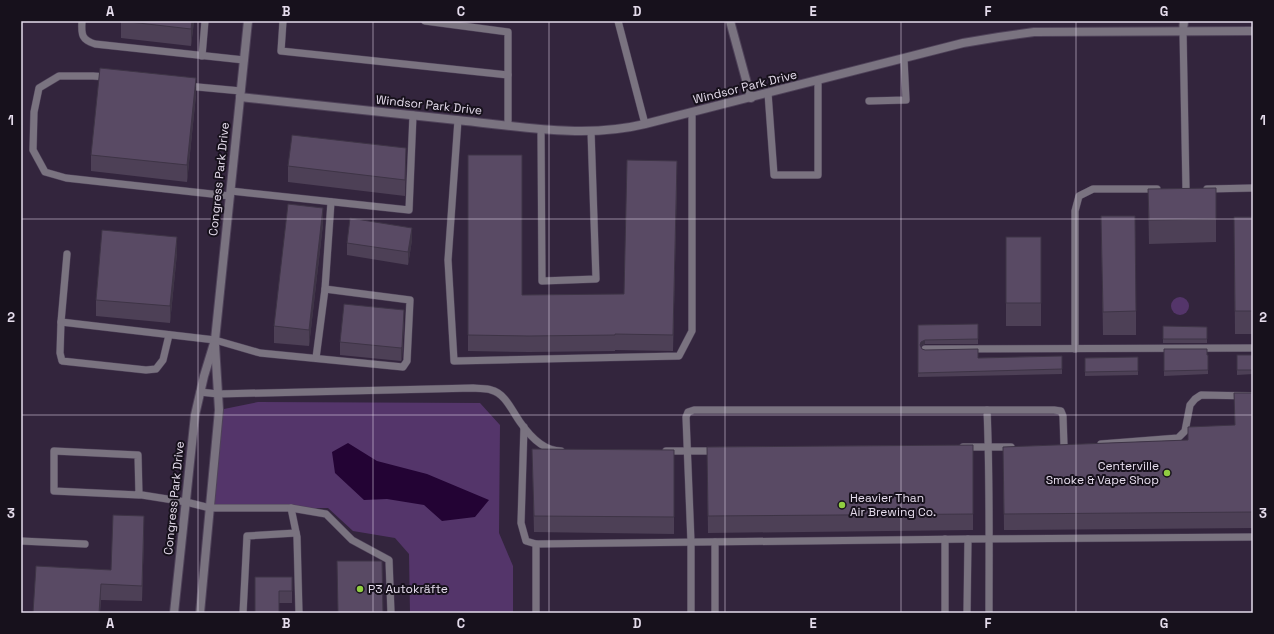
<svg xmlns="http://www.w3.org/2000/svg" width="1274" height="634" font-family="'Space Grotesk',sans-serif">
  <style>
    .green { fill: #54356a }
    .water { fill: #230334 }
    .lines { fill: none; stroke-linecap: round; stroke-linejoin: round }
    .lane-casing { stroke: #4f4259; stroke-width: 8 }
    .street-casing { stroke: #4f4259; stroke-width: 10 }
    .lane { stroke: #7a7380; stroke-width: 7 }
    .street { stroke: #7a7380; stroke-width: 8 }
    .wall { fill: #4d4056 }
    .shaded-wall { fill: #3e3446 }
    .building { fill: #594a64; stroke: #3e3446 }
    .grid { fill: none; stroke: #e5dcec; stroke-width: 1; stroke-opacity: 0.55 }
    .poi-dot { fill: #90cd41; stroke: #17111c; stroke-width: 1.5 }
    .labels { text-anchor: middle; stroke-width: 4; stroke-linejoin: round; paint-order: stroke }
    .street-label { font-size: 12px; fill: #e5dcec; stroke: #17111c }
    .poi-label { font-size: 12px; fill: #e5dcec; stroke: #17111c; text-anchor: start }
    .neatline { fill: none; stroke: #e5dcec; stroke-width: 1.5 }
    .grid-label { font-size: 13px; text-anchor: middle; font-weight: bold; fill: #e5dcec }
  </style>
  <rect width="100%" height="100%" fill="#33253d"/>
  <g class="green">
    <circle cx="1180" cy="306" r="9"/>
    <path d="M258 402 480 403 500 425 499 533 513 566V613H410L409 554 395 538 353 531 328 508H210L219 410Z"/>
  </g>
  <path class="water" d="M348 443 377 461 427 474 489 500 475 517 442 521 424 505 387 499 364 500 335 473 332 452Z"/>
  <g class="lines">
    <defs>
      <g id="lane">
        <path d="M82 21C81 35 82 40 95 44L244 60"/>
        <path d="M283 21 281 51 508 75"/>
        <path d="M425 21 508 32V125"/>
        <path d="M618 21 645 124"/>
        <path d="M1183 31 1186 189"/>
        <path d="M202 56 205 21"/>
        <path d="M107 77 93 76H59L39 88 34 112 33 150 45 172 66 178 230 196"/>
        <path d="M187 86 241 91"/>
        <path d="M768 93 774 175H818V80"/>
        <path d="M869 101 906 100 904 59"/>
        <path d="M458 120 448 260 454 361 679 356 692 331V112"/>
        <path d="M541 129 542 281 596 279 591 131"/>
        <path d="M1207 189 1253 188"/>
        <path d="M231 191 409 210 413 115"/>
        <path d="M67 254 61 322 215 340 260 353 403 367 407 361 410 300 325 289 331 202"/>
        <path d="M61 322 60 353 62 361 146 370 156 369 163 360 169 335"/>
        <path d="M925 349 1253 348"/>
        <path d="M1075 349V211L1079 196 1093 189H1157"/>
        <path d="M316 358 325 289"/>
        <path d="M200 392 218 394 473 388C479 389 486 388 491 390 505 393 512 411 520 422 529 435 543 451 561 451"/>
        <path d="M987 410C990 478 989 545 989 613"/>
        <path d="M524 427 521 523 526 541 536 544 968 539 1253 537"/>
        <path d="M1101 444 1178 438 1185 431 1190 405 1195 399 1201 395 1253 396"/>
        <path d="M963 447H1011"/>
        <path d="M666 451H715"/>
        <path d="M139 495 138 455 54 451V491L139 495H142L186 502 210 508H291L326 514 352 540 389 560 391 613"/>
        <path d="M291 508 297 537 299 613"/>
        <path d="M21 541 85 544"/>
        <path d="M536 544V613"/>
        <path d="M243 613 247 536 296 533"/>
        <path d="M691 613V542L686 417 688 412 694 410H1054L1061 411 1063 416 1064 446"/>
        <path d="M715 613V542"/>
        <path d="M945 613V539"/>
        <path d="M967 613 968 539"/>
      </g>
      <g id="street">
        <path d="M730 21 751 98"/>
        <path d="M1183 31 1184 21"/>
        <path d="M240 97C312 105 385 112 457 120 518 126 584 139 645 124L963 43 999 37 1034 32 1253 31"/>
        <path d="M174 613 195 415 204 376 215 340 248 21"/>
        <path d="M200 613 219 410 215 345"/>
      </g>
    </defs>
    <use href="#lane" class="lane-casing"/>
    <use href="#street" class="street-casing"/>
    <use href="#lane" class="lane"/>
    <use href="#street" class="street"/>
  </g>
  <g class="wall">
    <path d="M121 21H194L191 46 121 38Z"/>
    <path d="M196 95 187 182 91 171V155Z"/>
    <path d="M468 155 522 295 624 294 677 177 673 351 615 350V351L529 352 468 351Z"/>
    <path d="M406 165 405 196 288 182V166Z"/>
    <path d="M1148 189 1216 219V242L1149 244Z"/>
    <path d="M1101 216 1136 311V335H1103Z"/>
    <path d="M1234 217H1253V334H1235Z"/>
    <path d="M323 224 309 346 274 343V326Z"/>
    <rect x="1006" y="237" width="35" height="89"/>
    <path d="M412 240 408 265 347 255V243Z"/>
    <path d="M177 253 170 323 96 316V300Z"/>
    <path d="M404 322 402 359 401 361 340 355V342Z"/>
    <path d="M978 324V344H925L921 346 922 349 925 350 978 358 1062 356V374L918 377V325Z"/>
    <path d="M1163 326 1207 327V343H1163Z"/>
    <path d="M1164 349 1208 355V374L1164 376Z"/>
    <path d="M1237 355H1253V374L1237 375Z"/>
    <path d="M1138 357V375L1085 376V358Z"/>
    <path d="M1234 393H1253V528L1004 530 1003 447 1188 440 1235 425Z"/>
    <path d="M973 445V530L708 533 707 447Z"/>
    <path d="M532 449 674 450V534L534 532Z"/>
    <path d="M144 532 142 601 101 600 100 613H33L111 570Z"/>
    <path d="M292 577V603H279L255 613Z"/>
  </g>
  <g class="shaded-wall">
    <path d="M192 21H194L191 46V29Z"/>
    <path d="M196 78V95L187 182V165Z"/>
    <path d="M406 148V165L405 196V180Z"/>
    <path d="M677 161V177L673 351V335Z"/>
    <path d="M323 208V224L309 346V330Z"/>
    <path d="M412 228V240L408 265V252Z"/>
    <path d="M177 237V253L170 323V306Z"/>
    <path d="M404 310 402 359 401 361V348Z"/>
    <path d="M925 340V344L921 346 920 345 921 342Z"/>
    <path d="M144 516V532L142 601V586Z"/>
    <path d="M101 584 100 613H99Z"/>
  </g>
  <g class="building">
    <path d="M121 21H192L191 29Z"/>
    <path d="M100 68 196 78 187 165 91 155Z"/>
    <path d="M292 135 406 148 405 180 288 166Z"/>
    <path d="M468 155H522V295L624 294 627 160 677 161 673 335 615 334V335L529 336 468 335Z"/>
    <path d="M1216 188V219L1149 220 1148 189Z"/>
    <path d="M288 204 323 208 309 330 274 326Z"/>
    <path d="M1101 216H1135L1136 311 1103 312Z"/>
    <path d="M1234 217H1253V311H1235Z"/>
    <path d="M350 218 412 228 408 252 347 243Z"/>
    <path d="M102 230 177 237 170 306 96 300Z"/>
    <rect x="1006" y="237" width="35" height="66"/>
    <path d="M344 304 404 310 402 347 401 348 340 342Z"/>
    <path d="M978 324V339L925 340 921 342 920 345 922 349 925 350 978 349V358L1062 356V369L918 373V325Z"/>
    <path d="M1163 326 1207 327V339H1163Z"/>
    <path d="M1164 349H1207V355H1208V370L1164 371Z"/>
    <rect x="1237" y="355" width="16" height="15"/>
    <path d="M1138 357V371L1085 372V358Z"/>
    <path d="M1234 393H1253V512L1004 514 1003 447 1188 440V427L1235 425Z"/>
    <path d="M973 445V514L708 516 707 447Z"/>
    <path d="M532 449 674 450V517L534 516Z"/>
    <path d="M113 515 144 516 142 586 101 584 99 613H33L36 566 111 570Z"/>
    <path d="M337 561H382L383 613H338Z"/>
    <path d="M255 577H292V591H279V613H255Z"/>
  </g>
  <path class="grid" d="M198 21V613M373 21V613M549 21V613M725 21V613M901 21V613M1076 21V613M21 219H1253M21 415H1253"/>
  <g class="poi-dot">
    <circle cx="1167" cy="473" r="4"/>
    <circle cx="842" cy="505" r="4"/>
    <circle cx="360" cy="589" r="4"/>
  </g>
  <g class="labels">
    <g class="street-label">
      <text transform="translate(745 87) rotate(-14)" y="4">Windsor Park Drive</text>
      <text transform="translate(429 105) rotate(6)" y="4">Windsor Park Drive</text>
      <text transform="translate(219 179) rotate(-84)" y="4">Congress Park Drive</text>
      <text transform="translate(174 498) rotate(-84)" y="4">Congress Park Drive</text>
    </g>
    <g class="poi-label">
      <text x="1159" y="470" text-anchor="end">Centerville<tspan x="1159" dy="14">Smoke &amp; Vape Shop</tspan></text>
      <text x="850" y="502">Heavier Than<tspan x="850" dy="14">Air Brewing Co.</tspan></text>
      <text x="368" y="593">P3 Autokräfte</text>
    </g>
  </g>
  <rect width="1274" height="634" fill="none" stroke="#17111c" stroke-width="44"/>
  <rect x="22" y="22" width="1230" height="590" class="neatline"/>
  <g class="grid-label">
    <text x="110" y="16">A</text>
    <text x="286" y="16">B</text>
    <text x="461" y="16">C</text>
    <text x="637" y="16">D</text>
    <text x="813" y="16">E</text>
    <text x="988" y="16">F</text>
    <text x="1164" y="16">G</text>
    <text x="11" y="125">1</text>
    <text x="1263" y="125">1</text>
    <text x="11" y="322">2</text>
    <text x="1263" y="322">2</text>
    <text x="11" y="518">3</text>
    <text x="1263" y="518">3</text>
    <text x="110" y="628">A</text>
    <text x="286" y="628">B</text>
    <text x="461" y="628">C</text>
    <text x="637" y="628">D</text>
    <text x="813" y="628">E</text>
    <text x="988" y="628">F</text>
    <text x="1164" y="628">G</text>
  </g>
</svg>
